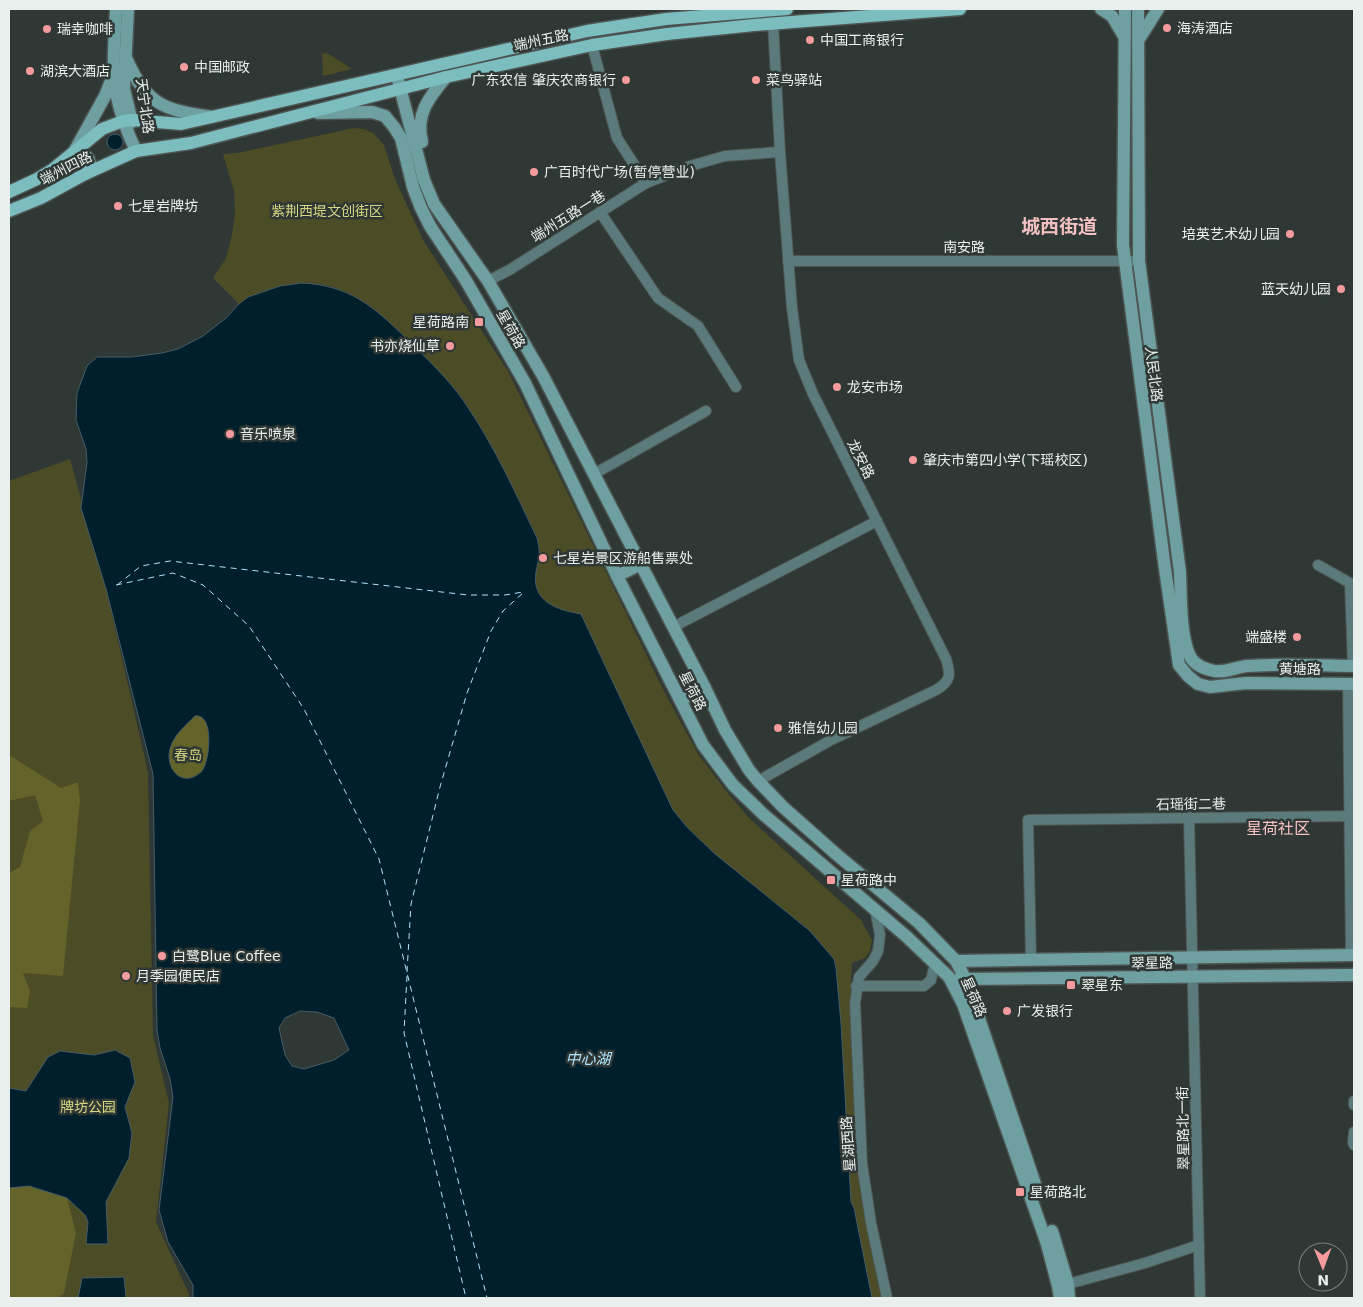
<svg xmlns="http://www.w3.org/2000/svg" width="1363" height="1307" font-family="'DejaVu Sans','Noto Sans SC',sans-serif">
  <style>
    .green { fill: #4c4c26 }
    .forest { fill: #64632a }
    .water { fill: #001f2c; stroke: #465d66; fill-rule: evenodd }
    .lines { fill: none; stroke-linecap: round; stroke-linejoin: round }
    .ferry { stroke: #afe4fe; stroke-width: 1; stroke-dasharray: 6 5; stroke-linecap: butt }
    .street-casing { stroke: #4d5552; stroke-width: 12 }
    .secondary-casing { stroke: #4d5552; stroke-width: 15 }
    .primary-casing { stroke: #4d5552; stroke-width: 15 }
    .street { stroke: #5b7a7b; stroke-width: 10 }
    .secondary { stroke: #6ea0a2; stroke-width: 12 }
    .primary { stroke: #7cbdc0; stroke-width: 12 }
    .poi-dot { fill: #f59b9e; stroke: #2f3834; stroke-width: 2 }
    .labels { text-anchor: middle; stroke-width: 5; stroke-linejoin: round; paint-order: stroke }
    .poi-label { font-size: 14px; fill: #e9efed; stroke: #2f3834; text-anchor: start }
    .street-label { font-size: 14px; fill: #e9efed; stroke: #2f3834 }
    .park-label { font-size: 14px; fill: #d7d781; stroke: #2f3834 }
    .water-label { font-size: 15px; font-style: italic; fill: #afe4fe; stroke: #2f3834 }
    .quarter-label { font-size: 16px; fill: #f4c0c1; stroke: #2f3834 }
    .district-label { font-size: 19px; font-weight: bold; fill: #f4c0c1; stroke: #2f3834 }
  </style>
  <rect width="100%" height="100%" fill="#2f3834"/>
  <g class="green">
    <path d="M327 53 352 69 323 76 322 54Z"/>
    <path d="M354 128 364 129 373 133 384 145 395 179 423 240 509 373 665 693 698 754 727 792 749 818 861 920 872 940 870 951 865 958 852 963 851 981 866 1213 882 1298H872L854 1208 851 1202 836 968C825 943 805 927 783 909 748 881 699 847 673 810L581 615C558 610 531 602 536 572 539 556 541 554 537 537 515 492 494 446 466 404 454 385 436 369 421 353 392 324 361 290 319 284 312 283 303 285 296 285 276 286 256 291 239 304L213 278 226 258 232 235 235 214 234 191 223 154 238 153Z"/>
    <path d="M70 459 106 589 148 772 153 1035 169 1103 156 1222 189 1294V1298H9V481Z"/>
  </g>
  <g class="forest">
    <path d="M195 716C215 713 210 763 201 772 181 790 163 766 171 746 176 734 186 725 195 716Z"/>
    <path d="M9 755 61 788 78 782 80 800 63 976 23 973 30 991 27 1008 9 1007V873L20 867 30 831 43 821 35 795 9 801Z"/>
    <path d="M29 1186 67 1198 76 1233 64 1293 58 1298H9V1188Z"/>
  </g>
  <g class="water">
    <circle cx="115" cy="142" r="8"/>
    <path d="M301 283C349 285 373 306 406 338 426 358 449 379 465 403 494 445 515 492 537 538 541 554 539 556 536 572 531 602 558 610 581 614L673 810 687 827 714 853 810 931 834 959 836 968 841 1023 851 1202 854 1208 872 1298H193V1285L168 1242 159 1210 173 1097 170 1079 160 1048 157 1030 153 774 106 589 81 508 87 462 86 449 76 420 77 393 87 366 97 357H132L162 353 178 349 203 336 226 318 239 304 248 297 280 286ZM195 716C215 713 210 763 201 772 181 790 163 766 171 746 175 734 186 725 195 716ZM300 1011 317 1012 334 1018 349 1050 334 1060 304 1069 292 1066 285 1055 279 1028 285 1018Z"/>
    <path d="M115 1050 130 1058 135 1082 125 1107 132 1133 129 1158 106 1202 108 1244H86L88 1222 85 1215 67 1198 29 1186 9 1188V1088L26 1091 48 1057 60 1051 94 1055Z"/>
    <path d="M124 1277 126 1298H78L82 1278Z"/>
  </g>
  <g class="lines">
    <g class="ferry">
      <path d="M116 585 173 573 203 585 249 626 304 709 379 859 487 1298"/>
      <path d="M117 585 141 566 170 561 468 595H505L523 592"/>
      <path d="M407 972 411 904 440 787 467 693 491 631 503 611 524 592"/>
      <path d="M407 976 404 1033 466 1298"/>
    </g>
    <defs>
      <g id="street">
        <path d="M592 45 617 138 646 183"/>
        <path d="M600 212 658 298 698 326 736 387"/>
        <path d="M788 261H1139"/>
        <path d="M488 281 511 269 646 183 690 166 725 156 780 152"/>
        <path d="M594 474 706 411"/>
        <path d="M1318 565 1350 583 1353 666"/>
        <path d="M673 627 877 521"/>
        <path d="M1348 684 1351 955"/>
        <path d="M758 781 831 740 936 690C951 681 951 675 946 659L813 394 799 360 792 308 780 152 773 23"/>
        <path d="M1189 817 1200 1298"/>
        <path d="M875 909 880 935 878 951 873 961 859 977 855 1003 862 1164 871 1223 887 1298"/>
        <path d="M1031 960 1028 820 1354 816"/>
        <path d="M856 986H924L931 980 935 964"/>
        <path d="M1354 1101V1105"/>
        <path d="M1354 1132 1353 1142 1354 1145"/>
        <path d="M1068 1284 1145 1263 1199 1245"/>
      </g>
      <g id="secondary">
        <path d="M116 9C115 38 111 69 117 97 121 116 128 134 136 151"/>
        <path d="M128 9 124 89 132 122"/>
        <path d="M1101 9 1112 16 1125 38"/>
        <path d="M1125 9 1123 245 1165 569 1179 665 1188 676 1198 684 1210 687 1246 683 1354 684"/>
        <path d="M1138 9 1139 261 1180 572C1181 595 1180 639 1191 658 1196 666 1205 669 1214 671 1226 673 1236 667 1247 666 1281 663 1320 666 1354 666"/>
        <path d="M1139 39 1158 9"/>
        <path d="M127 60C147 106 165 110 212 117"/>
        <path d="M397 76 424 180 434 204 488 281 543 376 705 688 725 730 749 770 758 781 783 807 836 854 919 923 956 961 966 980 1035 1184"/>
        <path d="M318 113 372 112 385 116 394 127 401 138 413 187 421 208 430 226 465 279 525 383 617 576 703 745 733 785 763 814 907 937 949 977 963 1004 1047 1244 1058 1286 1060 1298"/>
        <path d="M422 142C415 115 429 97 446 77"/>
        <path d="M74 152 105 96 113 76"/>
        <path d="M617 576 641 564"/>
        <path d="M681 700 705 688"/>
        <path d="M956 961 1354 955"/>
        <path d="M959 979 1354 975"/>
        <path d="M1052 1231 1068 1284 1069 1298"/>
      </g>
      <g id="primary">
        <path d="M72 155 83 154 88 158 90 164 85 174"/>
        <path d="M9 192 37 179 52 170 102 129 123 121 132 120 181 124 587 31 666 19 787 9"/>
        <path d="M9 211 41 198 85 174 136 151 191 143 446 77 592 45 667 34 754 25 960 9"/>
      </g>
    </defs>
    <use href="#street" class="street-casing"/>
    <use href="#secondary" class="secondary-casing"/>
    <use href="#primary" class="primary-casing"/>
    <use href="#street" class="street"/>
    <use href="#secondary" class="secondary"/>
    <use href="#primary" class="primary"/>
  </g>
  <g class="poi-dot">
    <circle cx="1167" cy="28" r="5"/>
    <circle cx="47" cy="29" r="5"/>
    <circle cx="810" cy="40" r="5"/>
    <circle cx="184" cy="67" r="5"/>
    <circle cx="30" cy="71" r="5"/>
    <circle cx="626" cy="80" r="5"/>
    <circle cx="756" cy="80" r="5"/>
    <circle cx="534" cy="172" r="5"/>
    <circle cx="118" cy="206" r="5"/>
    <circle cx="1290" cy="234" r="5"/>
    <circle cx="1341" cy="289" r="5"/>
    <rect x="474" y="317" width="10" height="10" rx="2.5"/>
    <circle cx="450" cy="346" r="5"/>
    <circle cx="837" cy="387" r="5"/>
    <circle cx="230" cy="434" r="5"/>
    <circle cx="913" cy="460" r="5"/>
    <circle cx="543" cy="558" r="5"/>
    <circle cx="1297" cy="637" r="5"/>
    <circle cx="778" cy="728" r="5"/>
    <rect x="826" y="875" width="10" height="10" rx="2.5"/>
    <circle cx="162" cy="956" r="5"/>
    <circle cx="126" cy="976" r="5"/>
    <rect x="1066" y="980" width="10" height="10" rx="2.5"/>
    <circle cx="1007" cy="1011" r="5"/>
    <rect x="1015" y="1187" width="10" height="10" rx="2.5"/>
  </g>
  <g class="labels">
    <g class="poi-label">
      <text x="1177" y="33">海涛酒店</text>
      <text x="57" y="34">瑞幸咖啡</text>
      <text x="820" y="45">中国工商银行</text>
      <text x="194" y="72">中国邮政</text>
      <text x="40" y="76">湖滨大酒店</text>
      <text x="616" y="85" text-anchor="end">广东农信 肇庆农商银行</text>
      <text x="766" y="85">菜鸟驿站</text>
      <text x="544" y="177">广百时代广场(暂停营业)</text>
      <text x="128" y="211">七星岩牌坊</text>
      <text x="1280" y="239" text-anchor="end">培英艺术幼儿园</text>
      <text x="1331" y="294" text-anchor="end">蓝天幼儿园</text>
      <text x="469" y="327" text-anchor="end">星荷路南</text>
      <text x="440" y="351" text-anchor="end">书亦烧仙草</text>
      <text x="847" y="392">龙安市场</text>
      <text x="240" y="439">音乐喷泉</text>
      <text x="923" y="465">肇庆市第四小学(下瑶校区)</text>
      <text x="553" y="563">七星岩景区游船售票处</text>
      <text x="1287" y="642" text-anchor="end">端盛楼</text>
      <text x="788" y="733">雅信幼儿园</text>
      <text x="841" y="885">星荷路中</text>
      <text x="172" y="961">白鹭Blue Coffee</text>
      <text x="136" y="981">月季园便民店</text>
      <text x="1081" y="990">翠星东</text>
      <text x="1017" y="1016">广发银行</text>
      <text x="1030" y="1197">星荷路北</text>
    </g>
    <g class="street-label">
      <text transform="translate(541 40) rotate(-12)" y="5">端州五路</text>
      <text transform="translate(145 106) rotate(82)" y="5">天宁北路</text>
      <text transform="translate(66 168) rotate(-27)" y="5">端州四路</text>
      <text transform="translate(568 216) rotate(-32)" y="5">端州五路一巷</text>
      <text x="964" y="252">南安路</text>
      <text transform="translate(511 329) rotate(60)" y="5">星荷路</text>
      <text transform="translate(1154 374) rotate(83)" y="5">人民北路</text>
      <text transform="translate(861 459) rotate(63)" y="5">龙安路</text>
      <text x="1300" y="674">黄塘路</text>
      <text transform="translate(693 691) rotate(63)" y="5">星荷路</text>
      <text transform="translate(1191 804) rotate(-1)" y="5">石瑶街二巷</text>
      <text transform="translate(1152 963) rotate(-1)" y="5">翠星路</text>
      <text transform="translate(974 997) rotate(66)" y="5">星荷路</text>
      <text transform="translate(1183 1128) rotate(-91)" y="5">翠星路北一街</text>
      <text transform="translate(848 1144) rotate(-94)" y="5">星湖西路</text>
    </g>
    <g class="park-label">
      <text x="327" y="216">紫荆西堤文创街区</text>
      <text x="188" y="760">春岛</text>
      <text x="88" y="1112">牌坊公园</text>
    </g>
    <g class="water-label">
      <text x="588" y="1064">中心湖</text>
    </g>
    <g class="quarter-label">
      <text x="1278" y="834">星荷社区</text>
    </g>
    <g class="district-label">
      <text x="1059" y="233">城西街道</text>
    </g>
  </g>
  <rect width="1363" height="1307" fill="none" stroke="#e9efed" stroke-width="20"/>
  <g transform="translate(1323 1267) rotate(179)"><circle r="24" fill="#2f3834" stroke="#79817e"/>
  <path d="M0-4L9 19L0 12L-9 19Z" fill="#f59b9e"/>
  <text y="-8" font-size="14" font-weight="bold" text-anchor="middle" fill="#e9efed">N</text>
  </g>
</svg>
